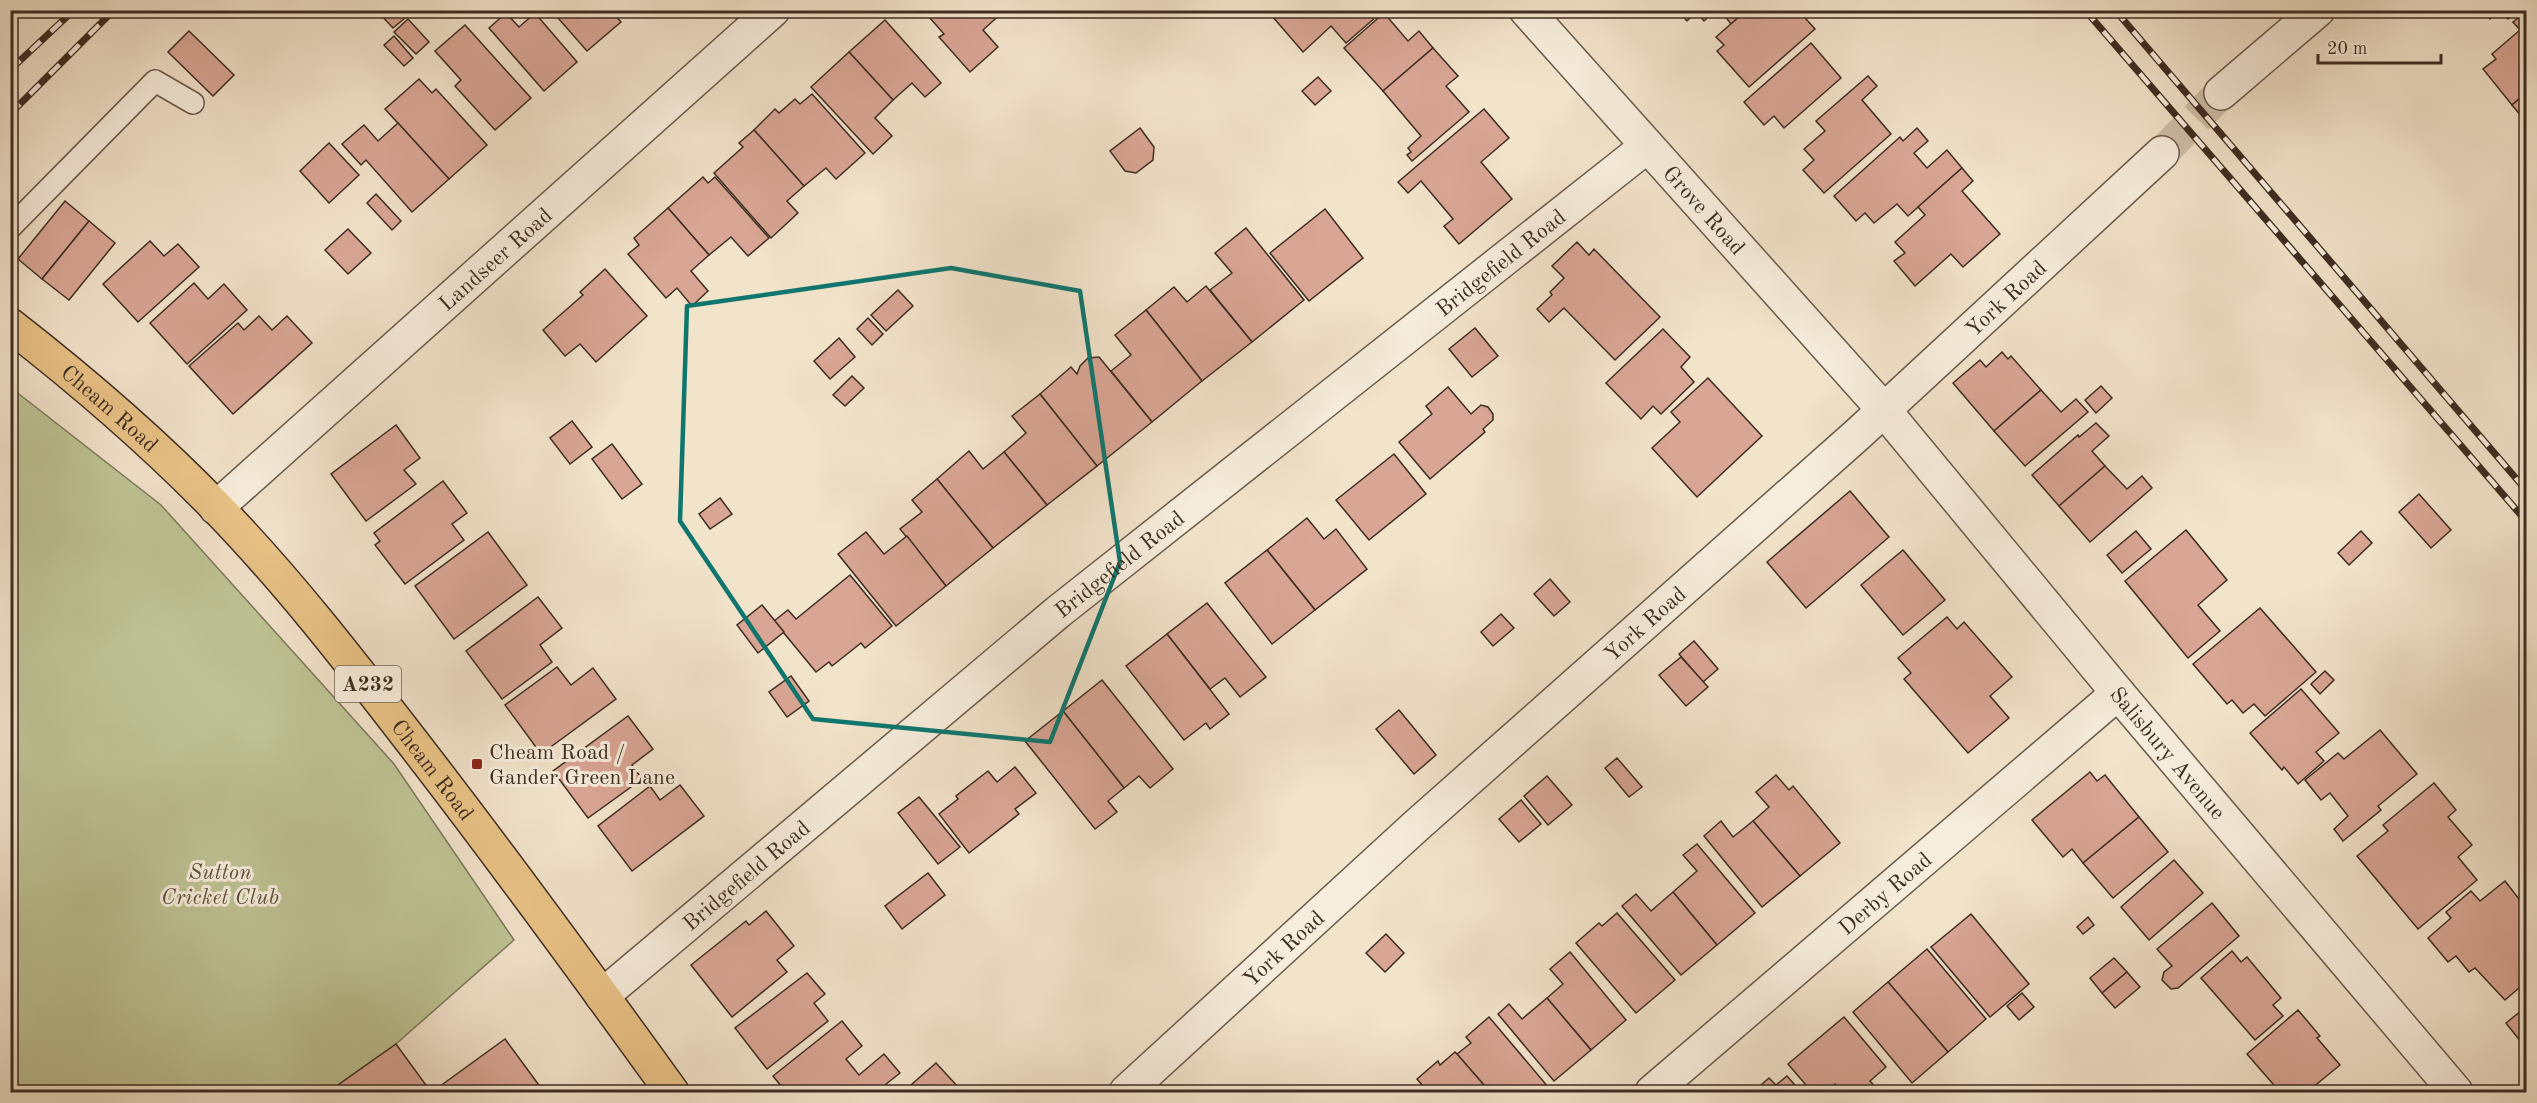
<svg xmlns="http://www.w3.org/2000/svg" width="2537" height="1103" font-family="'Old Standard TT',serif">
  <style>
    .green { fill: #bec395; stroke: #7e785b; stroke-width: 1.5 }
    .building { fill: #d9a594; stroke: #3e2d21; stroke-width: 1.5 }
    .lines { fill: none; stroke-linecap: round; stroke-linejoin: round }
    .minor-tunnel { stroke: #cebfa9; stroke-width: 33; stroke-dasharray: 33 16; stroke-linecap: butt }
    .service-casing { stroke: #6b5a4c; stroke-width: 24 }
    .minor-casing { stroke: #6b5a4c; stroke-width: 36 }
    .trunk-casing { stroke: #3e2d21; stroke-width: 36 }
    .service { stroke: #f7eddd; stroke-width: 21 }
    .minor { stroke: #f7eddd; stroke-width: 33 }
    .trunk { stroke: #e9c286; stroke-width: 33 }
    .rail-casing { stroke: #3e2d21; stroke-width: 7 }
    .rail { stroke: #f7eddd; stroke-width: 4.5; stroke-dasharray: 14; stroke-linecap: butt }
    .marked { fill: none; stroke: #0f766e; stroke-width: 4.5; stroke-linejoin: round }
    .poi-dot { fill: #8f2418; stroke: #f7eddd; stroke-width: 2 }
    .labels { text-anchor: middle; stroke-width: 6; stroke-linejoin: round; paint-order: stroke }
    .shield { fill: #f7eddd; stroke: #766759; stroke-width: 1.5 }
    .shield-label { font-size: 21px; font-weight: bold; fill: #3e2d21 }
    .street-label { font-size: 22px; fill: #3e2d21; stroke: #f7eddd }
    .poi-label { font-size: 22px; fill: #3e2d21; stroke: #f7eddd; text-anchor: start }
    .park-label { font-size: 22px; font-style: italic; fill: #5e523e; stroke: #f7eddd }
  </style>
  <rect width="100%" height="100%" fill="#f2e3cb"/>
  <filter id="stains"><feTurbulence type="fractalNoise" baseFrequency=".00333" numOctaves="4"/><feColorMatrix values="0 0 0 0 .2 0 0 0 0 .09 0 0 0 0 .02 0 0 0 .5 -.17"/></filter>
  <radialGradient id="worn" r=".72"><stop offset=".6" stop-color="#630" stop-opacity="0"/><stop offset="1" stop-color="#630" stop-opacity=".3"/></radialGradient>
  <path class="green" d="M10 387 161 505 394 764 514 940 396 1044 328 1092H11Z"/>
  <g class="building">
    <path d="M381 10H398L405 18 393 28 379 13Z"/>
    <path d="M551 10H610L621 22 587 51Z"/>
    <path d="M923 10H1005L983 30 998 47 970 72 939 37 944 34Z"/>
    <path d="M1278 10H1384L1346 43 1331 26 1303 52 1272 16Z"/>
    <path d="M1677 10H1716L1704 21 1696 12 1687 21Z"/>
    <path d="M1720 10H1747L1731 24Z"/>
    <path d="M1747 10H1798L1815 29 1749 87 1717 51 1724 45 1716 37Z"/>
    <path d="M2483 10H2518L2508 19 2500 11 2490 19Z"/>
    <path d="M2526 12V93L2512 105 2483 69 2496 59 2492 54 2520 30 2513 22Z"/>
    <path d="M506 13 519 27 535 13 577 62 544 91 489 28Z"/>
    <path d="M1384 13 1408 41 1419 31 1433 48 1383 91 1344 48Z"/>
    <path d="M408 19 429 42 416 54 394 32Z"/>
    <path d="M885 20 941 83 925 97 912 83 893 100 849 52Z"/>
    <path d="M465 25 531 98 495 130 455 86 461 80 435 51Z"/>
    <path d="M189 31 234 75 213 96 168 52Z"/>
    <path d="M394 36 413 58 404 66 384 45Z"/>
    <path d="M1811 43 1841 78 1784 128 1774 116 1764 125 1744 102Z"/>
    <path d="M1433 48 1458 76 1446 86 1469 112 1412 161 1407 155 1411 152 1408 148 1421 136 1383 91Z"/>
    <path d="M849 52 893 100 875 118 892 136 873 154 811 87Z"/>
    <path d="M1868 76 1877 86 1862 100 1891 134 1824 193 1803 170 1814 160 1804 149 1825 131 1816 121Z"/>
    <path d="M1318 77 1331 91 1315 105 1302 91Z"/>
    <path d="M419 79 432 93 436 89 487 145 449 179 385 109Z"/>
    <path d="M2526 93V122L2512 105Z"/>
    <path d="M812 94 865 153 836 179 826 168 804 186 754 130 775 109 779 113 795 99 800 104Z"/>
    <path d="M1484 109 1509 138 1481 162 1512 199 1459 244 1444 226 1453 219 1421 181 1408 193 1398 182Z"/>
    <path d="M398 123 449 179 412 212 366 160 361 165 342 144 364 125 378 141Z"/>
    <path d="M1140 128 1154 147 1153 160 1136 173 1125 171 1110 151Z"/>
    <path d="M1917 128 1928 141 1914 153 1927 168 1947 150 1962 168 1908 216 1897 204 1874 223 1865 213 1856 221 1834 196 1900 137 1903 141Z"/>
    <path d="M754 130 804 186 787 201 798 213 771 238 714 173 743 147 739 143Z"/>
    <path d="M329 143 359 175 329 203 300 171Z"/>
    <path d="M1962 168 1973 181 1962 191 2000 234 1963 267 1951 254 1915 286 1894 261 1905 253 1895 242 1925 215 1918 207Z"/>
    <path d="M703 177 708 183 715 177 769 238 748 256 731 237 709 255 668 208Z"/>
    <path d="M376 194 401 221 392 230 367 203Z"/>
    <path d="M65 201 89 221 42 279 18 259Z"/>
    <path d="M668 208 709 255 691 271 708 291 692 306 677 288 666 298 628 254 639 245 634 238Z"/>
    <path d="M1325 209 1363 258 1309 301 1270 253Z"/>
    <path d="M89 221 115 243 69 300 42 279Z"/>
    <path d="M1246 228 1304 300 1252 342 1210 290 1232 273 1215 253Z"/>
    <path d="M348 229 371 253 348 274 325 250Z"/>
    <path d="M150 241 164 256 178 244 199 267 138 322 103 284Z"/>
    <path d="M1577 242 1589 255 1594 249 1660 317 1615 360 1564 308 1549 322 1537 309 1552 295 1550 292 1564 278 1552 266Z"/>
    <path d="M605 269 647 316 596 362 580 344 565 356 543 330 583 295 580 292Z"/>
    <path d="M194 283 208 299 224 284 247 310 187 364 150 323Z"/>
    <path d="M1206 286 1252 342 1202 381 1146 310 1174 287 1187 302Z"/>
    <path d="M898 290 913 306 886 331 871 315Z"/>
    <path d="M1146 310 1202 381 1152 422 1111 371 1131 355 1115 335Z"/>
    <path d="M259 316 272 330 287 316 312 343 233 414 189 366 238 323 244 330Z"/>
    <path d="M868 318 883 334 872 345 857 329Z"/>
    <path d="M1475 328 1498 356 1472 377 1449 349Z"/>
    <path d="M1663 329 1690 357 1681 367 1694 382 1661 414 1653 406 1641 419 1606 383Z"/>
    <path d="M839 338 855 357 830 379 814 361Z"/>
    <path d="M2002 352 2008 359 2011 356 2041 390 1994 431 1953 383 1980 360 1986 367Z"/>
    <path d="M1099 357 1152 422 1097 466 1040 394 1071 367 1077 374 1080 366 1088 358Z"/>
    <path d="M852 376 864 388 845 406 833 395Z"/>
    <path d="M1708 378 1762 436 1697 497 1652 448 1680 422 1671 412Z"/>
    <path d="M2101 386 2112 398 2096 413 2085 400Z"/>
    <path d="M1448 387 1471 414 1481 405 1488 407 1493 414V420L1483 429 1485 432 1430 479 1399 442 1432 414 1426 406Z"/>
    <path d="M2041 390 2061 412 2076 399 2088 412 2025 466 1994 431Z"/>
    <path d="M1040 394 1097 466 1047 505 1004 452 1026 433 1012 416Z"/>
    <path d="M572 421 592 447 570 464 550 438Z"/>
    <path d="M2096 423 2109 436 2092 451 2105 466 2059 506 2032 475 2078 435 2079 437Z"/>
    <path d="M396 425 420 458 404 470 416 484 366 521 331 474Z"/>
    <path d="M612 444 642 484 622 499 592 459Z"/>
    <path d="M969 451 983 469 1004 452 1047 505 993 548 937 479Z"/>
    <path d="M1394 454 1426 494 1369 540 1336 500Z"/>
    <path d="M2105 466 2127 489 2142 476 2152 488 2090 542 2059 506Z"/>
    <path d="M937 479 993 548 946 586 900 529 922 512 912 500Z"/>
    <path d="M443 481 467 513 452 524 464 540 405 584 375 545 380 541 374 533Z"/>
    <path d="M1850 491 1889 537 1806 608 1767 562Z"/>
    <path d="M2419 494 2451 530 2431 548 2399 512Z"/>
    <path d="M720 498 732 514 710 529 699 514Z"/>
    <path d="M1307 518 1324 539 1336 529 1367 569 1315 610 1267 550Z"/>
    <path d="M2186 530 2227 580 2198 605 2220 631 2188 658 2125 581Z"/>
    <path d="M2136 531 2151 549 2122 573 2107 555Z"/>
    <path d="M2361 531 2372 543 2349 565 2338 553Z"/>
    <path d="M488 532 527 585 454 639 415 586Z"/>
    <path d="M866 532 884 554 907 536 946 586 896 626 838 554Z"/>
    <path d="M1267 550 1315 610 1272 644 1225 583Z"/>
    <path d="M1903 550 1945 600 1903 635 1861 585Z"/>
    <path d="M850 575 892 626 865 648 861 643 832 666 829 662 816 672 774 621 788 610 796 619Z"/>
    <path d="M1550 579 1570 602 1554 616 1534 594Z"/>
    <path d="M538 597 562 628 540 645 552 662 502 699 466 651Z"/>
    <path d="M1207 603 1266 677 1240 697 1225 678 1210 689 1167 634Z"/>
    <path d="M762 605 784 632 758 653 737 625Z"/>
    <path d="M2260 608 2316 672 2265 716 2254 704 2243 713 2232 700 2227 704 2193 664Z"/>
    <path d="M1501 614 1514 628 1493 646 1481 632Z"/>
    <path d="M1947 617 1957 629 1964 622 2012 677 1990 696 2009 718 1968 753 1904 679 1911 673 1898 658Z"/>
    <path d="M1167 634 1229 714 1210 729 1206 723 1184 740 1126 666Z"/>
    <path d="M1694 641 1718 669 1703 682 1679 654Z"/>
    <path d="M1681 657 1708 687 1686 706 1659 675Z"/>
    <path d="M557 667 571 685 593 668 616 699 541 754 505 705Z"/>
    <path d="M2325 671 2334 680 2320 694 2311 684Z"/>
    <path d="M791 676 809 701 787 717 769 692Z"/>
    <path d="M1102 680 1173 769 1150 788 1139 776 1124 788 1063 711Z"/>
    <path d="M2301 689 2339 733 2316 752 2324 761 2298 784 2284 767 2282 770 2250 733Z"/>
    <path d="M1399 710 1436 755 1414 774 1376 729Z"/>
    <path d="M1063 711 1124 788 1108 801 1117 812 1095 829 1025 741Z"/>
    <path d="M628 716 653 749 632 765 642 779 588 818 553 771Z"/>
    <path d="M2380 730 2417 774 2378 806 2381 810 2343 841 2334 829 2348 816 2330 793 2321 800 2305 780 2338 753 2344 759Z"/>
    <path d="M1617 758 1642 787 1629 797 1605 768Z"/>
    <path d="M1015 767 1036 793 1015 809 1019 814 969 853 939 814 958 799 956 796 988 771 997 782Z"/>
    <path d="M2090 772 2097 781 2105 775 2139 817 2083 863 2072 849 2063 857 2032 820Z"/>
    <path d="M1776 775 1789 790 1793 786 1840 843 1800 876 1753 821 1769 807 1756 792Z"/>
    <path d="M1547 776 1572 805 1548 825 1524 796Z"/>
    <path d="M2434 783 2456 810 2448 817 2472 845 2458 857 2477 880 2418 929 2357 856 2388 831 2383 825Z"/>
    <path d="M680 785 704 816 632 871 598 826 650 786 660 800Z"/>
    <path d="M919 797 960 847 938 864 898 813Z"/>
    <path d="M1521 800 1541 824 1519 842 1499 819Z"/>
    <path d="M2139 817 2168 852 2113 898 2083 863Z"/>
    <path d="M1721 821 1733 837 1753 821 1800 876 1762 907 1704 836Z"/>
    <path d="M1697 844 1755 913 1717 945 1673 892 1697 871 1683 855Z"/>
    <path d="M2174 860 2203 893 2149 940 2121 907Z"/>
    <path d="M928 873 945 895 902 929 885 906Z"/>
    <path d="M2505 881 2526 908V928L2520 933 2526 941V982L2505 1000 2475 968 2469 972 2456 956 2448 962 2428 938 2451 918 2446 912 2471 891 2480 901Z"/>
    <path d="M1673 892 1717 945 1681 975 1622 906 1636 894 1651 911Z"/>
    <path d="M2212 903 2239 936 2178 988 2171 989 2162 980 2164 972 2172 966 2157 949Z"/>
    <path d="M766 911 794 946 777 960 787 972 732 1017 691 965 746 921 749 925Z"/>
    <path d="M1617 913 1675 980 1636 1013 1576 943 1599 923 1602 926Z"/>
    <path d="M1971 914 2029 984 1990 1017 1931 947Z"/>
    <path d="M2088 917 2094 925 2083 934 2077 927Z"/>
    <path d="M1386 934 1404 953 1385 972 1366 953Z"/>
    <path d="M1927 949 1986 1019 1948 1052 1888 982Z"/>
    <path d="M2232 951 2241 962 2247 957 2281 998 2273 1005 2283 1016 2255 1040 2201 978Z"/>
    <path d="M1570 952 1626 1020 1591 1050 1547 998 1563 984 1550 969Z"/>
    <path d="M2114 958 2127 972 2102 993 2090 978Z"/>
    <path d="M2127 972 2140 987 2115 1008 2102 993Z"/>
    <path d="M807 973 825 994 814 1003 828 1021 767 1069 735 1028Z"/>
    <path d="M1888 982 1948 1052 1912 1083 1853 1012Z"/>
    <path d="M2022 993 2034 1007 2019 1020 2007 1006Z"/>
    <path d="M1547 998 1591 1050 1554 1081 1498 1014 1509 1004 1522 1019Z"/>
    <path d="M2526 1007V1038L2521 1042 2506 1023Z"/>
    <path d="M2298 1010 2320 1036 2317 1038 2340 1065 2307 1092H2280L2247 1054Z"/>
    <path d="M1489 1017 1549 1088 1543 1092H1490L1457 1054 1471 1043 1466 1037Z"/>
    <path d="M1844 1017 1886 1067 1870 1081 1880 1092H1842L1835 1084 1825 1092H1812L1788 1064Z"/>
    <path d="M842 1021 862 1046 846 1059 859 1075 884 1054 900 1073 876 1092H786L773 1076Z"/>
    <path d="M505 1039 544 1092H432Z"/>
    <path d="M396 1044 431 1092H328Z"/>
    <path d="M1455 1052 1457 1054 1490 1092H1428L1417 1079 1438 1061 1440 1065Z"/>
    <path d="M936 1063 961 1090 957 1092H896L901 1088 904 1091Z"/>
    <path d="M1787 1076 1801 1092H1753L1769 1078 1776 1085Z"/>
  </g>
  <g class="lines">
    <path class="minor-tunnel" d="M2162 153 2221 93"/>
    <defs>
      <path id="service" d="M10 228 155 81 193 103"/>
      <g id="minor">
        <path id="s1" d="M1526 10 1884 410 2118 693 2456 1092"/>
        <path d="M2221 93 2318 10"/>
        <path id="s2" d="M216 508 773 10"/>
        <path id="s3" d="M602 996 1058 612 1646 147"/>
        <path id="s4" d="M1126 1092 1416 826 1858 434 2162 153"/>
        <path id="s5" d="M1652 1092 2118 693"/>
      </g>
      <g id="trunk">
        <path id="s6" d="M10 325C82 381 153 442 217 508 287 580 349 660 410 739 500 855 586 973 672 1092"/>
      </g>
    </defs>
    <use href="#service" class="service-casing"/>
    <use href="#minor" class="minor-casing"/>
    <use href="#trunk" class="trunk-casing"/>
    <use href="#service" class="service"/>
    <use href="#minor" class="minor"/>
    <use href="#trunk" class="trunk"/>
    <defs>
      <g id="rail">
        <path d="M2085 10 2526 521"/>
        <path d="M2115 10 2526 490"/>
        <path d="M10 70 74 10"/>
        <path d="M10 114 114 10"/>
      </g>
    </defs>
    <use href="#rail" class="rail-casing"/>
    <use href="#rail" class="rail"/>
  </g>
  <path class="marked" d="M951 268 1080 291 1120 562 1050 742 813 719 680 521 687 306Z"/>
  <rect class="poi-dot" x="471" y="758" width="12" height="12" rx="3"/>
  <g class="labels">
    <rect class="shield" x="335" y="666" width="66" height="36" rx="4.5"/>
    <g class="shield-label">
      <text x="368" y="691">A232</text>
    </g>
    <g class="street-label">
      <text dy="8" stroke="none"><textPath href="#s1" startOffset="268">Grove Road</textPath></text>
      <text dy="8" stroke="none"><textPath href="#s2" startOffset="374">Landseer Road</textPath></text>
      <text dy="8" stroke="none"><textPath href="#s3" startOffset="1160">Bridgefield Road</textPath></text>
      <text dy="8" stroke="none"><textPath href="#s4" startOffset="1185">York Road</textPath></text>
      <text dy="8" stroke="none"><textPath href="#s6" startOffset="130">Cheam Road</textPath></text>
      <text dy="8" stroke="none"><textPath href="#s3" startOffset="674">Bridgefield Road</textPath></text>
      <text dy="8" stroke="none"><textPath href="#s4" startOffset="699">York Road</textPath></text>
      <text dy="8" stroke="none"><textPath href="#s1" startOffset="982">Salisbury Avenue</textPath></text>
      <text dy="8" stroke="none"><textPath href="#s6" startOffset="616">Cheam Road</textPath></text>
      <text dy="8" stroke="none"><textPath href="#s3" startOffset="188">Bridgefield Road</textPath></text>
      <text dy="8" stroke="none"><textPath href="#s5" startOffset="306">Derby Road</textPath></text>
      <text dy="8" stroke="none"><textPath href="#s4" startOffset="213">York Road</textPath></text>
    </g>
    <g class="poi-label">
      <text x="489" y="759">Cheam Road /<tspan x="489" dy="25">Gander Green Lane</tspan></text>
    </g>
    <g class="park-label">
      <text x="220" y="879">Sutton<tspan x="220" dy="25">Cricket Club</tspan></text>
    </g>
  </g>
  <rect width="2537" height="1103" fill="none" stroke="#f2e3cb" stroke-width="36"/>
  <rect x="12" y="12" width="2513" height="1079" fill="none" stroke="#3e2d21" stroke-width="3"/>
  <rect x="18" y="18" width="2501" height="1067" fill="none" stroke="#3e2d21" stroke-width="1.5"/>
  <path d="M2318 54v9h123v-9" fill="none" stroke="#3e2d21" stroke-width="3"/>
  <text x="2327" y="54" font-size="18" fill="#3e2d21" stroke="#f7eddd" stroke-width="4.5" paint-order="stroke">20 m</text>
  <rect width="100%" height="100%" filter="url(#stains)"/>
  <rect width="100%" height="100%" fill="url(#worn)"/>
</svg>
